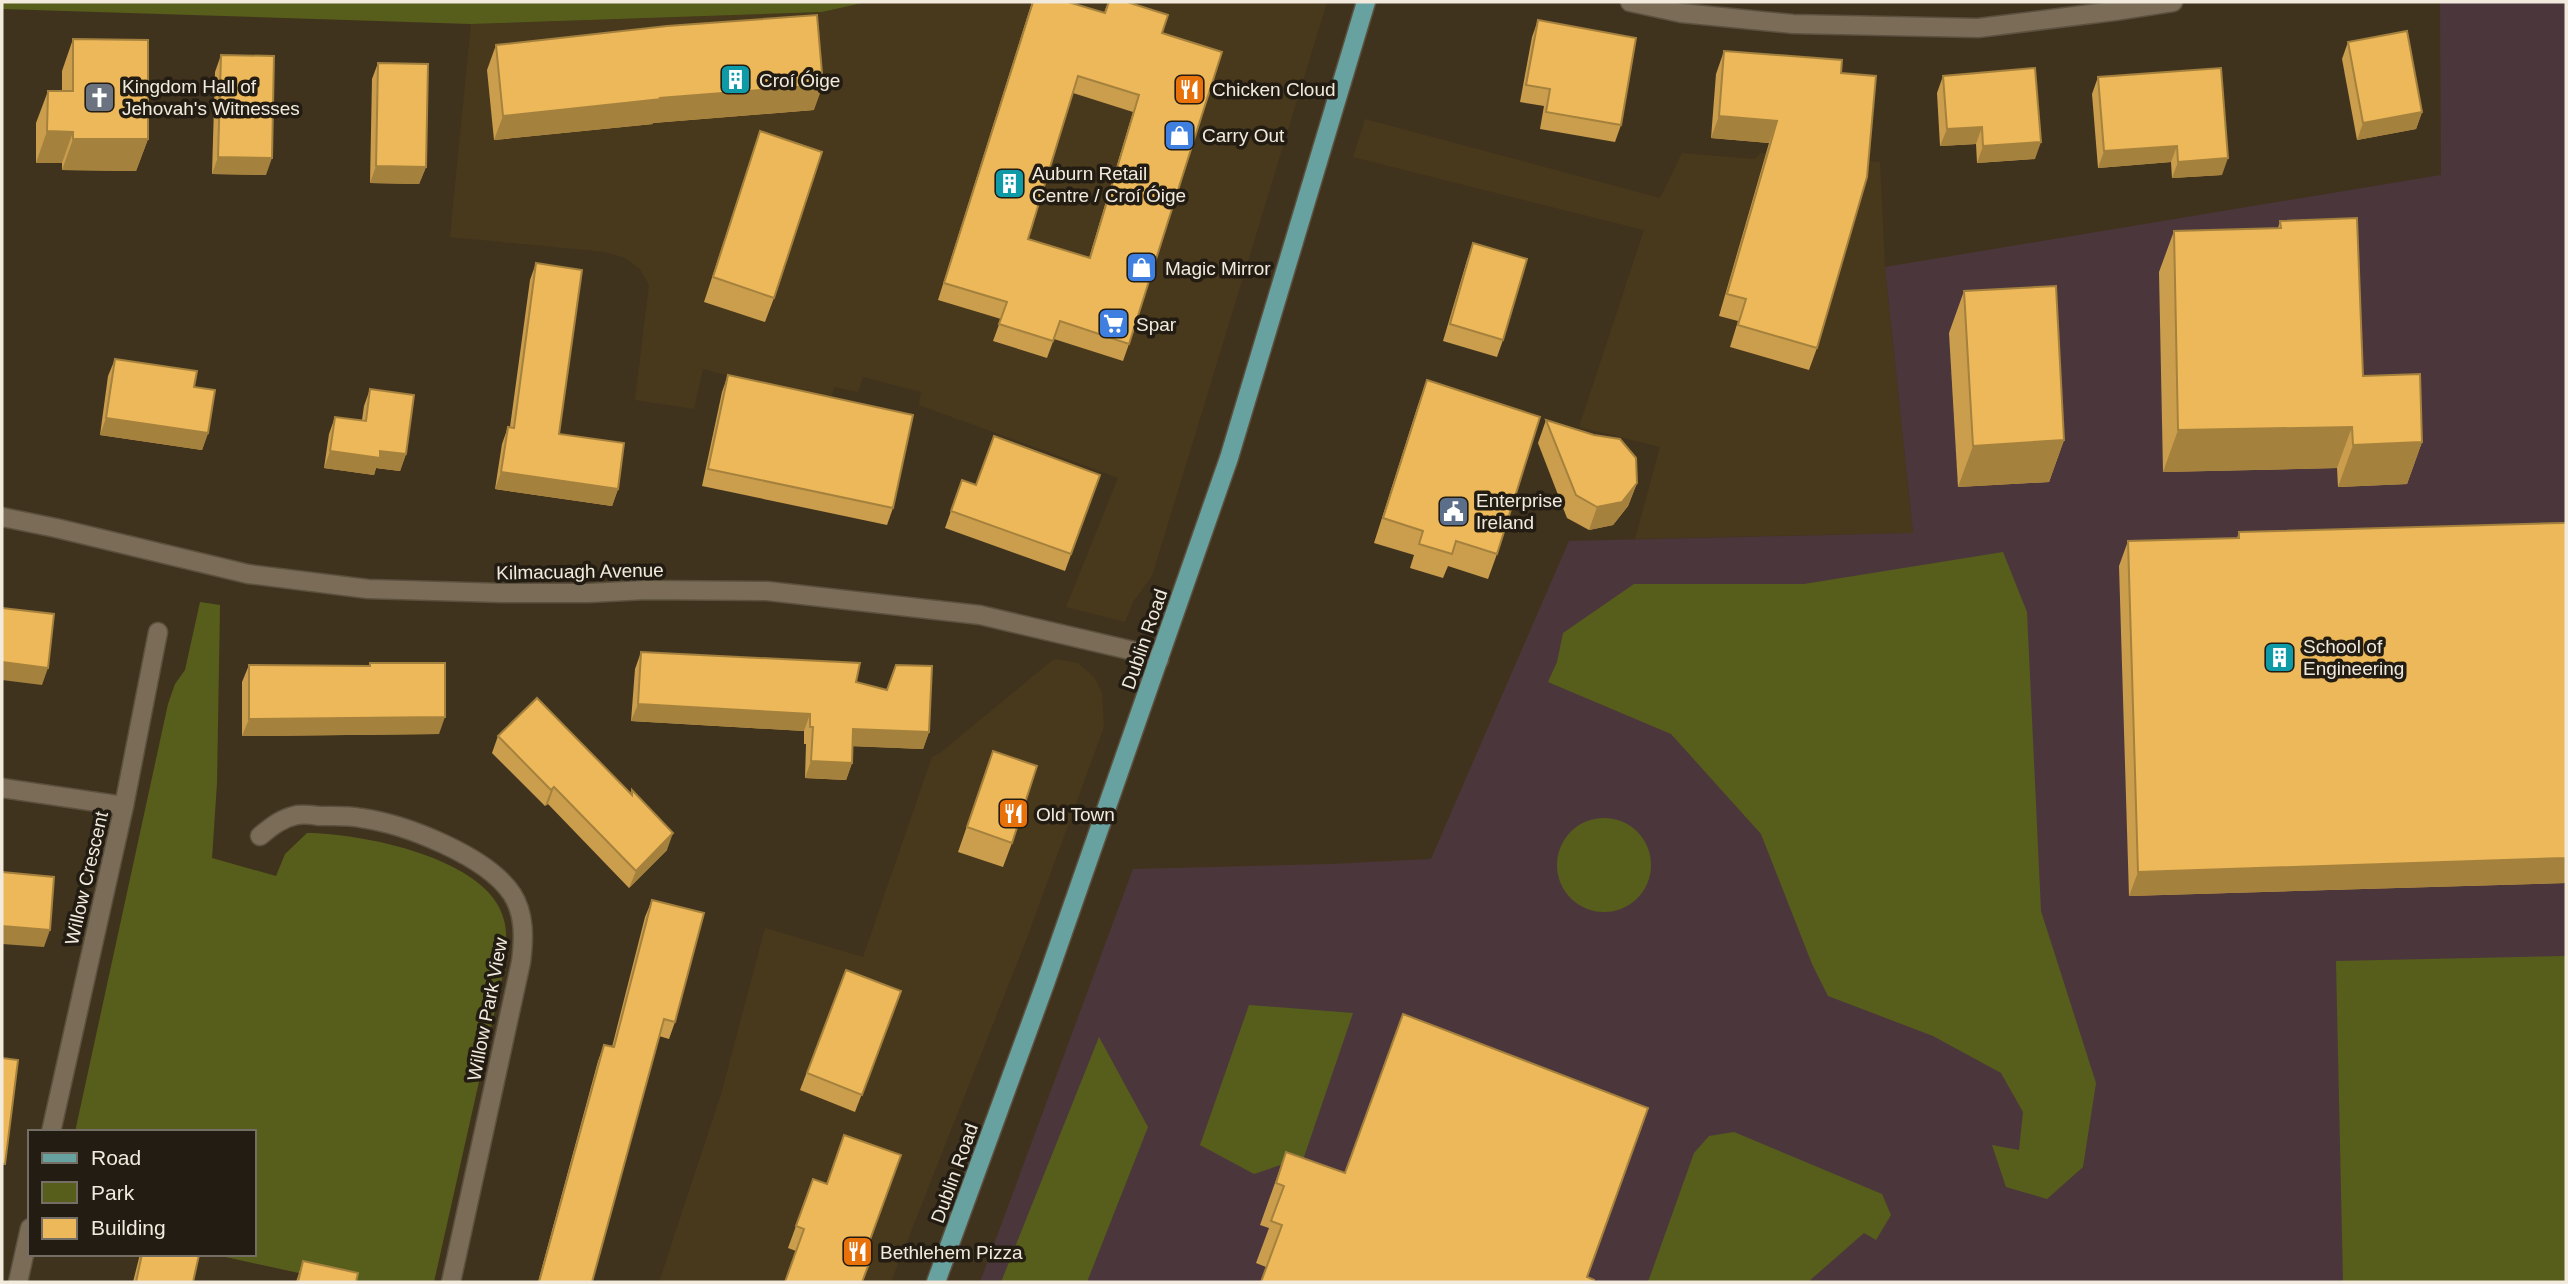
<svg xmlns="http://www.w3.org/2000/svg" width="2568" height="1284" font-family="Arial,sans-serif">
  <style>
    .built { fill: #48381c }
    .education { fill: #4b373b }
    .green { fill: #575e1b }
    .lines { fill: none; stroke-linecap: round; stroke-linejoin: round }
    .minor-casing { stroke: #5b513e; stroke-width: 21 }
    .major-casing { stroke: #5b513e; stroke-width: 21 }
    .minor { stroke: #7a6c56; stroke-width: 18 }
    .major { stroke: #67a1a0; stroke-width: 18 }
    .wall { fill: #cb9e4d; fill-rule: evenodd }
    .shaded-wall { fill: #a5813e }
    .building { fill: #ecb859; stroke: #a5813e; stroke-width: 2; fill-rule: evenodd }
    .labels { text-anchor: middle; stroke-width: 7; stroke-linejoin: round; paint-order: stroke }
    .poi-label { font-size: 19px; fill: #f1eadd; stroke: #221c13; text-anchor: start }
    .street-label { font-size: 19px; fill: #f1eadd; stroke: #221c13 }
  </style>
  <rect width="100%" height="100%" fill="#40331e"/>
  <g class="built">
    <path d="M867 2H1327L1152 576 1133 602 1125 622 1066 607 1118 478 919 405 921 392 863 377 858 392 834 387 830 403 703 369 694 409 635 400 649 285 640 269 625 258 605 252 450 237 471 24 822 12Z"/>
    <path d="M1365 119 1660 198 1682 153 1755 159 1760 153 1880 162 1885 267 1913 533 1635 539 1660 447 1579 427 1644 230 1353 157Z"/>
    <path d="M1054 659 1078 663 1094 677 1102 693 1104 727 1025 943 891 1282H659L722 1091 765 928 863 957 932 757 940 753Z"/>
  </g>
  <path class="education" d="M2440 2H2566V1282H980L1133 869 1332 864 1431 859 1569 541 1913 533 1885 267 2441 175Z"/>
  <g class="green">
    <path d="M2 2H867L822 12 471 24 2 9Z"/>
    <path d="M2003 552 2027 612 2041 911 2096 1083 2083 1167 2047 1199 2006 1187 1992 1145 2019 1150 2023 1112 2001 1073 1933 1036 1828 996 1812 964 1761 834 1671 734 1548 682 1557 662 1563 633 1634 584H1804Z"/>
    <path d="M200 602 220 605 217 783 212 858 276 876 285 854 307 833C360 833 490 858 504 920 509 939 504 960 502 979L434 1282H340L212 1254H254V1132H75L168 704 175 684 185 670Z"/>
    <circle cx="1604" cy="865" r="47"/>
    <path d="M2566 956V1282H2343L2336 961Z"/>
    <path d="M1249 1005 1353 1013 1304 1157 1254 1174 1200 1145Z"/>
    <path d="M1099 1037 1148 1127 1087 1282H1001Z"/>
    <path d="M1734 1132 1882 1194 1891 1215 1876 1240 1864 1233 1808 1282H1648L1694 1153 1709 1136Z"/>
  </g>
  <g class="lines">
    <defs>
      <g id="minor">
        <path d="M1630 2 1681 13 1793 24 1978 28 2115 11 2173 2"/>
        <path d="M2 517 56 528 248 574 368 589 502 593H589L646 590 767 591 980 615 1138 652 1159 660"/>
        <path d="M2 788 124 806"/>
        <path d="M260 836C272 826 282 818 297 815 304 814 312 815 319 816 333 816 347 815 361 818 405 824 487 856 512 894 525 914 524 939 521 962L451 1282"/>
        <path d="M51 1132 124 806 158 632"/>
        <path d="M18 1282 30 1228"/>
      </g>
      <path id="major" d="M936 1282 1045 984 1229 458 1366 2"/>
    </defs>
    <use href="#minor" class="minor-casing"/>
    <use href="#major" class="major-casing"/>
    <use href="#minor" class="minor"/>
    <use href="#major" class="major"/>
  </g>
  <g class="wall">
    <path d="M1032 2 1104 13 1108 2 1162 33 1129 344 1123 361 1054 339 1047 358 993 341 1001 319 938 300ZM1073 93 1133 112 1089 258 1028 239Z"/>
    <path d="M1538 20 1621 125 1615 142 1540 129 1544 106 1520 102 1532 37Z"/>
    <path d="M73 39 148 139 136 171 62 170V163H36V123L48 91H62V71Z"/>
    <path d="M2348 42 2422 112 2416 129 2357 140 2342 59Z"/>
    <path d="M496 45 814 110 653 123V124L494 140 487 70Z"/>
    <path d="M1724 51 1841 73 1817 348 1809 370 1730 347 1738 321 1719 316 1769 143 1711 138 1716 74Z"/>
    <path d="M221 55 266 175 212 174 215 72Z"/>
    <path d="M378 63 426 167 419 184 370 183 372 79Z"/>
    <path d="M1943 76 2035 159 1977 163 1976 144 1940 146 1937 93Z"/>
    <path d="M2098 77 2222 175 2172 178 2171 162 2098 168 2092 94Z"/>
    <path d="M760 131 774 298 765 322 704 302Z"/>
    <path d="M2280 221 2363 376 2422 442 2407 484 2338 487 2337 468 2163 472 2159 272 2174 231 2278 228Z"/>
    <path d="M1473 243 1503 340 1497 357 1443 341 1467 260Z"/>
    <path d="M536 263 559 434 618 489 612 506 495 489 502 444 508 427H510L530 280Z"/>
    <path d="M1964 291 2064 440 2049 482 1958 487 1949 333Z"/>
    <path d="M115 359 194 387 208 433 202 450 100 435 108 376Z"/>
    <path d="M728 375 893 508 887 525 702 486 722 392Z"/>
    <path d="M1427 380 1497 554 1488 579 1448 566 1443 578 1410 568 1414 555 1374 543 1418 405Z"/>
    <path d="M370 389 406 454 400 471 376 468 374 475 324 468 329 434 335 417 362 420 364 406Z"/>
    <path d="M1546 420 1637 483 1628 506 1613 525 1589 530 1567 518 1538 443Z"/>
    <path d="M1100 475 1065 571 945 528 962 480 976 485Z"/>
    <path d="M2239 532 2566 883 2129 896 2119 566 2128 541 2237 538Z"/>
    <path d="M641 652 856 682 929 732 923 749 852 746V763L846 780 805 778 806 744H804V731L631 721 635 669Z"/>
    <path d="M370 663 439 734 242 736V682L249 665 369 666Z"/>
    <path d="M498 736 631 794 632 790 667 850 629 888 548 804 545 806 492 753Z"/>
    <path d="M993 751 1012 843 1003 867 958 852Z"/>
    <path d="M652 900 675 1022 669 1039 659 1036 592 1282H538L598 1061 604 1045 612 1047 645 917Z"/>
    <path d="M846 970 901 991 855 1112 800 1090Z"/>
    <path d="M1286 1152 1587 1277 1266 1267 1256 1263 1269 1228 1260 1225Z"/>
    <path d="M901 1155 796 1251 788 1248 796 1226 827 1184Z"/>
    <path d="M140 1254H196L193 1282H133Z"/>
    <path d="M303 1261 356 1282H296Z"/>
  </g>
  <g class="shaded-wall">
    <path d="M823 85 814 110 653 123V124L494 140 503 116 659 98Z"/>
    <path d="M2422 112 2416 129 2357 140 2363 123Z"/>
    <path d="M1719 116 1777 121 1769 143 1711 138Z"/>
    <path d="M1982 127 1976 144 1940 146 1947 129Z"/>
    <path d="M47 131 73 132 62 163H36Z"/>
    <path d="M73 139H148L136 171 62 170Z"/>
    <path d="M2041 142 2035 159 1977 163 1983 146Z"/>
    <path d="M2177 146 2171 162 2098 168 2104 151Z"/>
    <path d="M218 157 272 158 266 175 212 174Z"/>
    <path d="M2228 158 2222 175 2172 178 2178 162Z"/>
    <path d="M376 166 426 167 419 184 370 183Z"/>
    <path d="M106 418 208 433 202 450 100 435Z"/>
    <path d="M2352 427 2337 468 2163 472 2178 430Z"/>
    <path d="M2064 440 2049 482 1958 487 1973 446Z"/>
    <path d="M2422 442 2407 484 2338 487 2353 445Z"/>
    <path d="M330 451H380L406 454 400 471 376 468 374 475 324 468Z"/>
    <path d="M501 472 618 489 612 506 495 489Z"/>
    <path d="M1637 483 1628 506 1613 525 1589 530 1597 507Z"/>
    <path d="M2 662 48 668 42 685 2 680Z"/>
    <path d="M638 704 810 714 804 731 631 721Z"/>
    <path d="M445 717 439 734 242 736 249 719Z"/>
    <path d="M853 729 929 732 923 749 847 746Z"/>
    <path d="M811 761 852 763 846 780 805 778Z"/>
    <path d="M554 787 548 804 545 806 551 790Z"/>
    <path d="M673 833 667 850 629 888 636 871Z"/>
    <path d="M2566 858V883L2129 896 2138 872Z"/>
    <path d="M2 926 50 930 44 947 2 944Z"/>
  </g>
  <g class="building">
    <path d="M1033 2H1068L1105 13 1109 2H1127L1168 15 1162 33 1222 52 1129 344 1060 321 1053 341 999 324 1007 302 944 283ZM1078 76 1139 95 1090 258 1028 239Z"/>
    <path d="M817 15 823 85 659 98 662 99 503 116 496 45 667 26Z"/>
    <path d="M1538 20 1636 38 1621 125 1546 112 1550 89 1526 85Z"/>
    <path d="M2407 31 2422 112 2363 123 2348 42Z"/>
    <path d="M73 39 148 40V139H73V132L47 131 48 91H73Z"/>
    <path d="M1724 51 1842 60 1841 73 1876 76 1867 177 1817 348 1738 325 1746 299 1727 294 1777 121 1719 116Z"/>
    <path d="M221 55 274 56 272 158 218 157Z"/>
    <path d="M378 63 428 64 426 167 376 166Z"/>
    <path d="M2035 68 2041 142 1983 146 1982 127 1947 129 1943 76Z"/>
    <path d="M2221 68 2228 158 2178 162 2177 146 2104 151 2098 77Z"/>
    <path d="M760 131 822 152 774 298 713 277Z"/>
    <path d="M2357 218 2363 376 2420 374 2422 442 2353 445 2352 427 2178 430 2174 231 2281 228 2280 221Z"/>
    <path d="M1473 243 1527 259 1503 340 1450 324Z"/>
    <path d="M536 263 582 270 559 434 624 443 618 489 501 472 508 427 514 428Z"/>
    <path d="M2056 286 2064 440 1973 446 1964 291Z"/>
    <path d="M115 359 197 371 194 387 215 390 208 433 106 418Z"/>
    <path d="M728 375 913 415 893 508 708 469Z"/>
    <path d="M1427 380 1540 417 1497 554 1456 541 1452 554 1419 544 1423 531 1383 518Z"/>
    <path d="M370 389 414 395 406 454 380 451V458L330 451 335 417 366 421Z"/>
    <path d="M1546 420 1594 435 1620 439 1636 458 1637 483 1622 502 1597 507 1576 495Z"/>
    <path d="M994 436 1100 475 1071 554 951 511 962 480 976 485Z"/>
    <path d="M2561 523H2566V858L2138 872 2128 541 2239 538V532Z"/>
    <path d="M2 608 54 614 48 668 2 662Z"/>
    <path d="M641 652 860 663 856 682 887 690 896 665 932 666 929 732 853 729 852 763 811 761 813 727H810V714L638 704Z"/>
    <path d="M370 663H445V717L249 719V665L370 666Z"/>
    <path d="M537 698 632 795V790L673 833 636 871 554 787 551 790 498 736Z"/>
    <path d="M993 751 1037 766 1012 843 967 827Z"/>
    <path d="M2 872 54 877 50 930 2 926Z"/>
    <path d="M652 900 704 913 675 1022 664 1019 592 1282H539L604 1045 614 1047Z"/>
    <path d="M846 970 901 991 862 1095 807 1073Z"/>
    <path d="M1403 1014 1648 1108 1587 1277 1594 1280V1282H1261L1282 1225 1271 1221 1284 1186 1276 1183 1286 1152 1345 1173Z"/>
    <path d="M2 1058 18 1060 5 1164H2Z"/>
    <path d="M844 1135 901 1155 863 1259 870 1261 862 1282H785L804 1229 796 1226 813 1179 827 1184Z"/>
    <path d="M142 1254 199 1255 193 1282H136Z"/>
    <path d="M303 1261 358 1273 356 1282H298Z"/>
  </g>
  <defs>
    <symbol id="building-square" viewBox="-11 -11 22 22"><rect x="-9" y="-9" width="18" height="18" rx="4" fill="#0f9aa8" stroke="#221c13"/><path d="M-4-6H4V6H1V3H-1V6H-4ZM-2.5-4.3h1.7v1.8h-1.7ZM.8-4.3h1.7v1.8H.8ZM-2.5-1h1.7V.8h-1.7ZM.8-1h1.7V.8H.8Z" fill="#fff"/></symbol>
    <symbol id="restaurant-square" viewBox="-11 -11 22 22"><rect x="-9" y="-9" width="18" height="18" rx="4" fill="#e8710a" stroke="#221c13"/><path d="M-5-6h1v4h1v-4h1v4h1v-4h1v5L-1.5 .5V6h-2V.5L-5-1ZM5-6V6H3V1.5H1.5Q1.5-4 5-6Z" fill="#fff"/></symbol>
    <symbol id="church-square" viewBox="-11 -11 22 22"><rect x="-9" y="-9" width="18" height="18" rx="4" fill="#6b7280" stroke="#221c13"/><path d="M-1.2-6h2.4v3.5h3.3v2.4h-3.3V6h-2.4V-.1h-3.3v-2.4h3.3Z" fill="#fff"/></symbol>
    <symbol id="shop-square" viewBox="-11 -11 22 22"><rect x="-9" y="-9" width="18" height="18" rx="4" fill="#3f7fe0" stroke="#221c13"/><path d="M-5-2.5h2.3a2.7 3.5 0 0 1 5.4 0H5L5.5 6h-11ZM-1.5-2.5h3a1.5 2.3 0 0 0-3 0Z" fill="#fff"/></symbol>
    <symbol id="supermarket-square" viewBox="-11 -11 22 22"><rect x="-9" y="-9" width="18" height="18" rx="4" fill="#3f7fe0" stroke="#221c13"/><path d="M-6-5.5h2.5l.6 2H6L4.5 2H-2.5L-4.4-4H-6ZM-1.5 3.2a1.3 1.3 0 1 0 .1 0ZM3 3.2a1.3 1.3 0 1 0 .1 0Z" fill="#fff"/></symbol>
    <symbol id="civic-square" viewBox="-11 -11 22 22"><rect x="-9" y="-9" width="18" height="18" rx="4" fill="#5c6f8a" stroke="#221c13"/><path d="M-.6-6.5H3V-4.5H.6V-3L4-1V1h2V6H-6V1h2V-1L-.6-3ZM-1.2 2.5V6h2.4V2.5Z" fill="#fff"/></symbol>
  </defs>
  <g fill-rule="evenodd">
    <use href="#building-square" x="718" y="62" width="35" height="35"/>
    <use href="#restaurant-square" x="1172" y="72" width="35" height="35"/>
    <use href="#church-square" x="82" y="80" width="35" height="35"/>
    <use href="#shop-square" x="1162" y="118" width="35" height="35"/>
    <use href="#building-square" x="992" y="166" width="35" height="35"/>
    <use href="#shop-square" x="1124" y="250" width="35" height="35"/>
    <use href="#supermarket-square" x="1096" y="306" width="35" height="35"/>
    <use href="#civic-square" x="1436" y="494" width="35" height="35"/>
    <use href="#building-square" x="2262" y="640" width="35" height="35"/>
    <use href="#restaurant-square" x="996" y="796" width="35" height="35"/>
    <use href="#restaurant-square" x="840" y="1234" width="35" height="35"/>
  </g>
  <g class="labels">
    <g class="poi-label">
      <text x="759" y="87">Croí Óige</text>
      <text x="122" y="93">Kingdom Hall of<tspan x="122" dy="22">Jehovah's Witnesses</tspan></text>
      <text x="1212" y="96">Chicken Cloud</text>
      <text x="1202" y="142">Carry Out</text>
      <text x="1032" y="180">Auburn Retail<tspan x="1032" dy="22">Centre / Croí Óige</tspan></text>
      <text x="1165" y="275">Magic Mirror</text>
      <text x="1136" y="331">Spar</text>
      <text x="1476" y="507">Enterprise<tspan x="1476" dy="22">Ireland</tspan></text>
      <text x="2303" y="653">School of<tspan x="2303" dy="22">Engineering</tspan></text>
      <text x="1036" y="821">Old Town</text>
      <text x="880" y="1259">Bethlehem Pizza</text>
    </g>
    <g class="street-label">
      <text transform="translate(580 571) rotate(-1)" y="7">Kilmacuagh Avenue</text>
      <text transform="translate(1144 639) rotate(-71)" y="7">Dublin Road</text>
      <text transform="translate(86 878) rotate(-77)" y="7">Willow Crescent</text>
      <text transform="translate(487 1009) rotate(-79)" y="7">Willow Park View</text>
      <text transform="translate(954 1173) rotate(-70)" y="7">Dublin Road</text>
    </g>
  </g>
  <rect width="2568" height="1284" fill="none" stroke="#f1eadd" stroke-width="7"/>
  <rect x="28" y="1130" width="228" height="126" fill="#221c13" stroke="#756e64" stroke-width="2"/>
  <rect x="42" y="1153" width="35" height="10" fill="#67a1a0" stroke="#756e64" stroke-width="2"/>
  <text x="91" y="1165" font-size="21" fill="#f1eadd">Road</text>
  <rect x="42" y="1182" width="35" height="21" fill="#575e1b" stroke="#756e64" stroke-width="2"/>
  <text x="91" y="1200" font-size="21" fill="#f1eadd">Park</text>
  <rect x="42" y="1218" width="35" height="21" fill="#ecb859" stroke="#756e64" stroke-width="2"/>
  <text x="91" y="1235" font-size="21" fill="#f1eadd">Building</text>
</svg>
